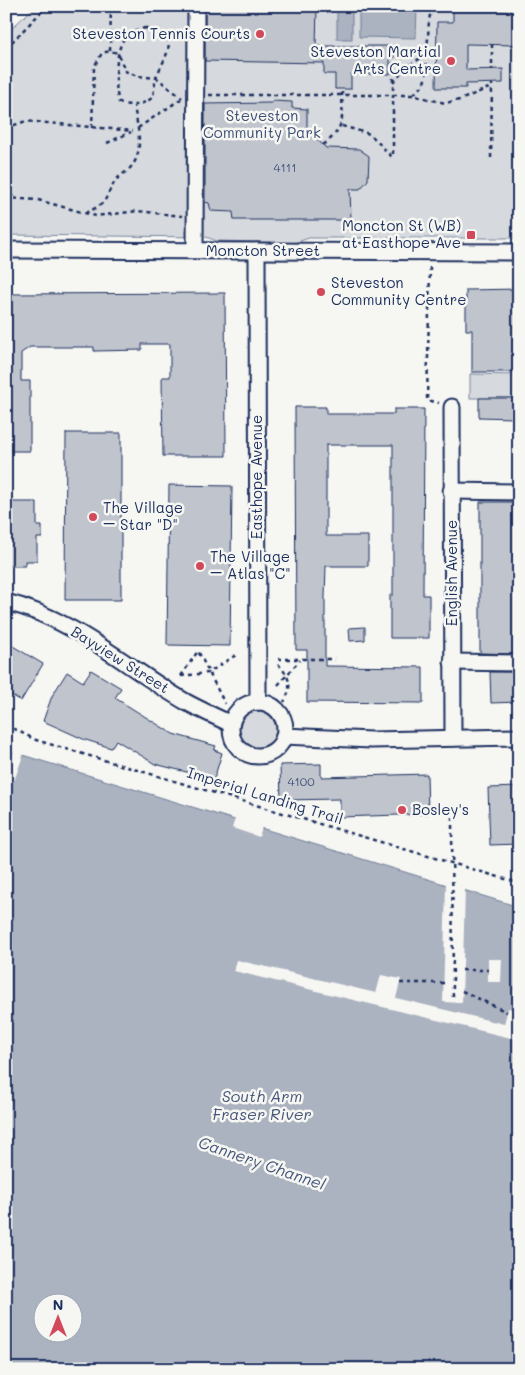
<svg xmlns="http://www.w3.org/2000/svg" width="525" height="1375" font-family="Mali,sans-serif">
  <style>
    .green { fill: #d6d9dd; stroke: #78849e }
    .water { fill: #abb2c0; stroke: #717e99; fill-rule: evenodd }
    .pier { fill: #f6f6f2 }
    .building { fill: #c0c4cd; stroke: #1b2f5e }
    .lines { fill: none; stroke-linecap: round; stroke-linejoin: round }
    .minor-casing { stroke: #1b2f5e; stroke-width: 19 }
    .path { stroke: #1b2f5e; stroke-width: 2.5; stroke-dasharray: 4 4; stroke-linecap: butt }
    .minor { stroke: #f6f6f2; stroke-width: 15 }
    .poi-dot { fill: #d1495b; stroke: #f6f6f2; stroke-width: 2 }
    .labels { text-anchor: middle; stroke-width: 5; stroke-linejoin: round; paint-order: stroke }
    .number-label { font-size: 12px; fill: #44547a }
    .poi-label { font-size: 15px; fill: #1b2f5e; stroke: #f6f6f2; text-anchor: start }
    .park-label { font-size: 15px; fill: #405177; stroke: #f6f6f2 }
    .street-label { font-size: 15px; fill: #1b2f5e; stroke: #f6f6f2 }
    .water-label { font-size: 16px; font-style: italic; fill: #46567b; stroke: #f6f6f2 }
  </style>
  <rect width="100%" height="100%" fill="#f6f6f2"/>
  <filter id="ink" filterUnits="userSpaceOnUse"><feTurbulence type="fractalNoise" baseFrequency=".02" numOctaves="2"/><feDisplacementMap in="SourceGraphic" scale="10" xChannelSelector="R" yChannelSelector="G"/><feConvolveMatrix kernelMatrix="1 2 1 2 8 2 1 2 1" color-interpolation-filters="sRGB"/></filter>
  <g filter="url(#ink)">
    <g class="green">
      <path d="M36 6H519V238H309L294 243 217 241 206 237 6 235V36L16 24Z"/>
      <path d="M470 374 519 375V398H470Z"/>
      <circle cx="257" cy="730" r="19"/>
    </g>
    <g class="water">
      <rect x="337" y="6" width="15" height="33"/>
      <path d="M359 7H417L416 38 359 37Z"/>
      <path d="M6 750 519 907V1369H6ZM42 1302H72V1332H42Z"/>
    </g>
    <g class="pier">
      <path d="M14 750 24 753 14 781 6 778Z"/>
      <path d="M235 819 262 827 259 837 232 828Z"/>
      <path d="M446 883 465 889 462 1003 443 1002Z"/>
      <path d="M488 959H502L501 982H488Z"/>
      <path d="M237 960 376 993 381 975 401 979 396 998 504 1024 508 1008 519 1011V1040L234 971Z"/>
    </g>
    <g class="building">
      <path d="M205 6H317L316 46H390V74H351V89H335V74H324V63L205 61Z"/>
      <path d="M453 11H519V45L466 44V70L503 69V83L466 84V88H436L437 22H453Z"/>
      <path d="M273 101 292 102V108L307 109V130L326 148 359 149 369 156 368 180 360 189H350L351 220H234L233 212 211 211 209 203 205 202V104L272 103Z"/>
      <path d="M519 289V372H472V330H466V290Z"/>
      <path d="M225 293 226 456H163L162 377H170V344H142V350L94 351V347H30L21 353V381H30V451H6V294Z"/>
      <path d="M479 398H514V418L479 417Z"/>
      <path d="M295 407H326V414H394V409H424L423 595H429V638H390V595H393V445H326V536H368V566H326L325 597V666L423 667V703L307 702V650H296Z"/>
      <path d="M66 433H121V600H65Z"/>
      <path d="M169 485 232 486 230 646 167 645Z"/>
      <path d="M6 502H37V526H42V538H37V561H25V566H6Z"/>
      <path d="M480 502H519V654L480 653Z"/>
      <path d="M365 627V640L350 641 349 628Z"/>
      <path d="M6 642 43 664 21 701 6 692Z"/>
      <path d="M91 670 121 688 115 698 173 734 216 746 214 750 222 753 214 779 155 764 116 740 111 748 83 739 43 721 52 696 67 672 83 682Z"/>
      <path d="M490 672H519V702L491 703Z"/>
      <path d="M321 764V777L427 774 428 814 340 817V799L281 800 280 765Z"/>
      <path d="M519 787V844L490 845 488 788Z"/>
    </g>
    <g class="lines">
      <defs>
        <g id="minor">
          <path d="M6 250 519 252"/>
          <path d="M195 250 196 6"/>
          <path d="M257 251 258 702"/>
          <path d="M452 407 453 738"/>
          <path d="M451 491 519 492"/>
          <path d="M6 602C75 619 127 668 186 702 201 710 216 717 231 724"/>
          <path d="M452 662 519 663"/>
          <circle cx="258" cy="729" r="27"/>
          <path d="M284 736 371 740 519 737"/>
        </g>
      </defs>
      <use href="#minor" class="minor-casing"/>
      <g class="path">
        <path d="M432 12 439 6"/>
        <path d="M145 28C182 34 167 53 157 75 154 82 155 91 152 98 141 106 131 107 119 102 114 88 115 51 124 39 128 33 138 30 145 28Z"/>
        <path d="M492 44V70"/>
        <path d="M393 46V156"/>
        <path d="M6 48 47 6"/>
        <path d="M110 51 111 6"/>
        <path d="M393 82 404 69 427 54 429 20 432 6"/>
        <path d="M413 94C429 85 426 71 427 54"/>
        <path d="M209 95H412L445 103 460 100 491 87"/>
        <path d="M342 126 370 134 393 158"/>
        <path d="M6 128 26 121 133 131"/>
        <path d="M92 128 94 67 102 53 110 51 118 53 125 71 137 76 157 78 182 98"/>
        <path d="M138 128 181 99"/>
        <path d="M107 143 131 132"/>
        <path d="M323 145C347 127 342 116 342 89"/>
        <path d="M491 158 492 84"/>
        <path d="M6 187 14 198"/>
        <path d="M6 198 38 200 96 216 138 211 182 216"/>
        <path d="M85 213C109 202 102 203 114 183 118 176 126 173 131 167 145 151 137 125 134 106"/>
        <path d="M430 267 427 400 439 403"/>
        <path d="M515 270V274"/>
        <path d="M278 659H335"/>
        <path d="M278 664C290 677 293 686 284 702"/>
        <path d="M181 676 198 651 225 704"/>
        <path d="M181 676 208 673 236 655"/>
        <path d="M278 685 300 660"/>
        <path d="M6 725 36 740 519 883"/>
        <path d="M452 817 453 999"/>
        <path d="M462 970H488"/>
        <path d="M400 983H444"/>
        <path d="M462 991 507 1012"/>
      </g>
      <use href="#minor" class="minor"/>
    </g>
  </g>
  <g class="poi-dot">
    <circle cx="260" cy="34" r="5"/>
    <circle cx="451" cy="61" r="5"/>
    <rect x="466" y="230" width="10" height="10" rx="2.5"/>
    <circle cx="321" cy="292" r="5"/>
    <circle cx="93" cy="517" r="5"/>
    <circle cx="200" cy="566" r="5"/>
    <circle cx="402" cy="810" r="5"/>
  </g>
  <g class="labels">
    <g class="number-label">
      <text x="285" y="172">4111</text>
      <text x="301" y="786">4100</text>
    </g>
    <g class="poi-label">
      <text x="250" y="39" text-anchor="end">Steveston Tennis Courts</text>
      <text x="441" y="57" text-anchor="end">Steveston Martial<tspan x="441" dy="17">Arts Centre</tspan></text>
      <text x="461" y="231" text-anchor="end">Moncton St (WB)<tspan x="461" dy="17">at Easthope Ave</tspan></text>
      <text x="331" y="288">Steveston<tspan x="331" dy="17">Community Centre</tspan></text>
      <text x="103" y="513">The Village<tspan x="103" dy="17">– Star "D"</tspan></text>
      <text x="210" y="562">The Village<tspan x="210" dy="17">– Atlas "C"</tspan></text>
      <text x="412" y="815">Bosley's</text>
    </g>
    <g class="park-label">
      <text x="262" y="121">Steveston<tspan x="262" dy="17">Community Park</tspan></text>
    </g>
    <g class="street-label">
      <text x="263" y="256">Moncton Street</text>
      <text transform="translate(257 477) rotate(-90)" y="5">Easthope Avenue</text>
      <text transform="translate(452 573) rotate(-90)" y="5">English Avenue</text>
      <text transform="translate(120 660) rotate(32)" y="5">Bayview Street</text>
      <text transform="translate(265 796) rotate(17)" y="5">Imperial Landing Trail</text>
    </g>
    <g class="water-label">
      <text x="262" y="1102">South Arm<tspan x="262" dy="18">Fraser River</tspan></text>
      <text transform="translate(262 1163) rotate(19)" y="6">Cannery Channel</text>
    </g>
  </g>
  <rect width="525" height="1375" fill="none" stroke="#f6f6f2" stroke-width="25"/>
  <rect x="12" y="12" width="500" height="1350" fill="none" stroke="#1b2f5e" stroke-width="2" filter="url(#ink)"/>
  <g transform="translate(58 1318)"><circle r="24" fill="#f6f6f2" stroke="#9ea6b7"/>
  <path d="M0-4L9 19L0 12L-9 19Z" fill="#d1495b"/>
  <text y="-8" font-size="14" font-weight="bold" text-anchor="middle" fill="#1b2f5e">N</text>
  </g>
</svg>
